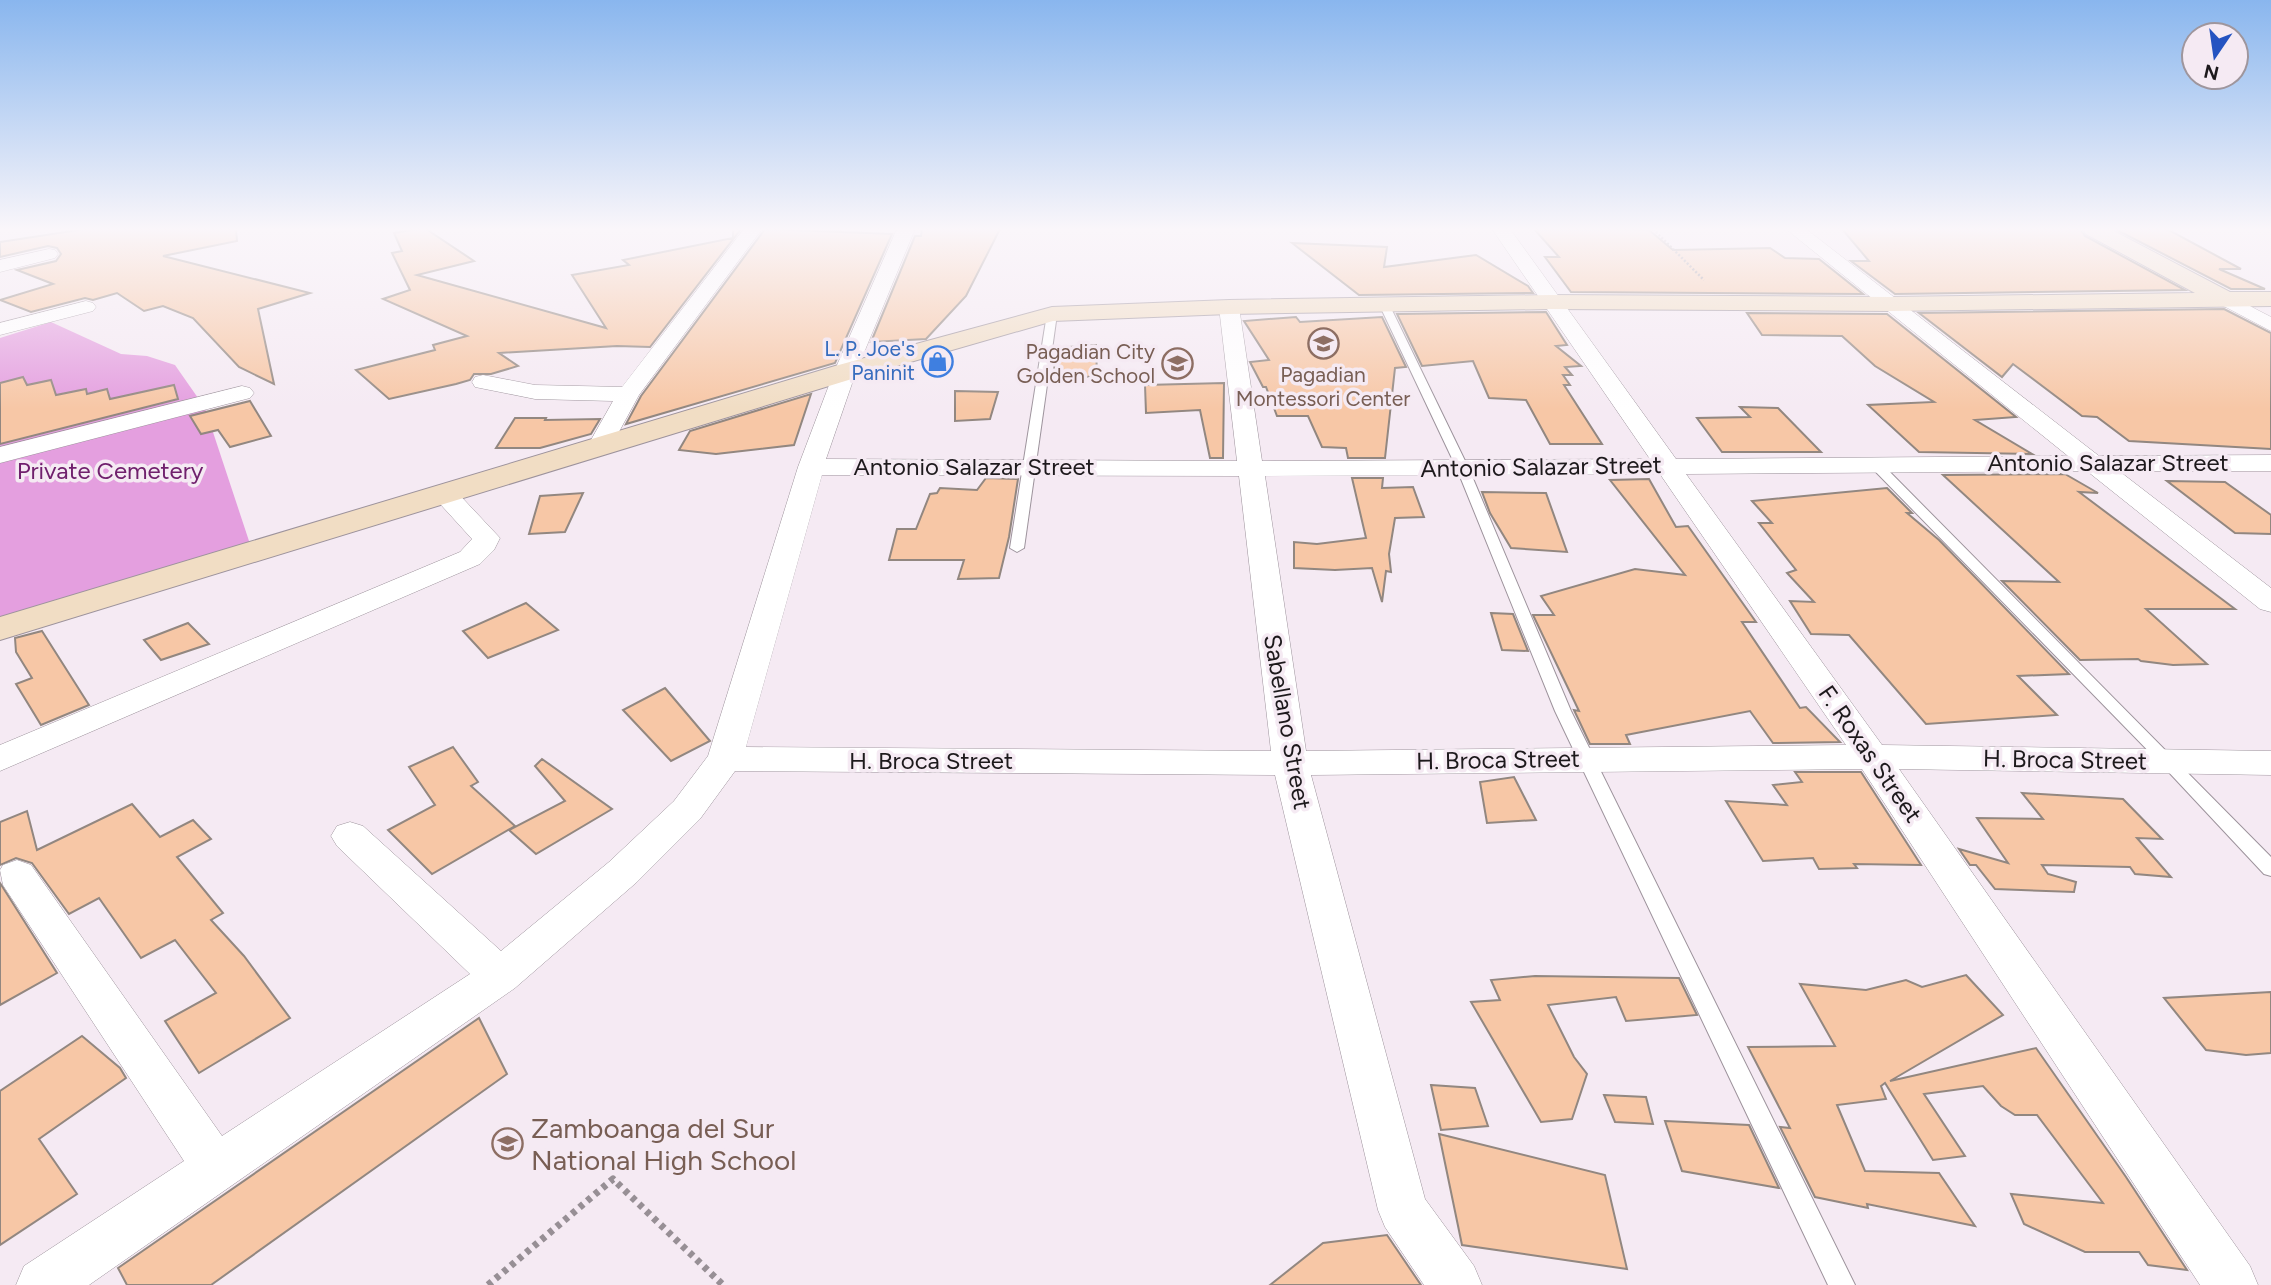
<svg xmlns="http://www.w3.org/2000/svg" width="2271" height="1285" font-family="Figtree,sans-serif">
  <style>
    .green { fill: #e49fdf }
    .building { fill: #f7c7a6; stroke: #928780; stroke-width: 2 }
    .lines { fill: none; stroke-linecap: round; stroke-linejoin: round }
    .lane-casing { stroke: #9d939c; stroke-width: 2 }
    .street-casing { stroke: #9d939c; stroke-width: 1 }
    .secondary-casing { stroke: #9d939c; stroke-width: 2 }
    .path-far1 { stroke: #978f95; stroke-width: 2.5; stroke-dasharray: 2 2; stroke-linecap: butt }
    .path { stroke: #978f95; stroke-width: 7; stroke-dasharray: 5 5; stroke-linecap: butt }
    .lane { fill: #fff; fill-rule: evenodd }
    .street { fill: #fff; fill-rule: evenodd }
    .secondary { fill: #f1ddc4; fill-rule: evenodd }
    .labels { text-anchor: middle; stroke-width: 7; stroke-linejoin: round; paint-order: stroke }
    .far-shop-label { font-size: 21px; fill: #366cbe; stroke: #f5eaf3; text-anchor: end }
    .far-education-label { font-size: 21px; fill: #785e54; stroke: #f5eaf3; text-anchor: end }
    .street-label { font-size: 24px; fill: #1d191c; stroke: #f5eaf3 }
    .park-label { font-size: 24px; fill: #70206d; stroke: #f5eaf3 }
    .near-education-label { font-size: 28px; fill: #785e54; stroke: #f5eaf3; text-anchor: start }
  </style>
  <rect width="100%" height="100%" fill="#f5eaf3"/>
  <path class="green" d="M51 322 121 354 147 356 175 365 205 408 250 544 0 618V338Z"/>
  <g class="building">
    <path d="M85 229H236L237 241 163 256 310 293 258 309 274 384 239 367 193 318 163 306 144 311 117 293 93 300 85 298 31 312 0 300 53 284 17 270 56 261 61 254 57 248 48 246 0 257V242Z"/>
    <path d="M417 229H426L474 261 417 275 606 328 572 275 629 265 623 260 733 238V229H741L650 347 617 346 499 353 518 366 491 374H474L470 380 456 384 389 399 356 370 435 350 433 345 467 336 383 299 410 290 392 253 402 251 394 233Z"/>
    <path d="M765 229 892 234 835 363 626 424 641 396Z"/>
    <path d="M922 229H1000L966 296 926 339 871 342 915 236H921Z"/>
    <path d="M1534 229 1649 230 1673 250 1770 248 1785 258 1819 259 1863 294 1571 292 1545 257H1559Z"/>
    <path d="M1842 229H2080L2085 236 2185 290 1895 294 1851 261H1869Z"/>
    <path d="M2115 229H2167L2241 269H2219L2265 289H2231Z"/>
    <path d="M1292 243 1387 247 1384 267 1476 255 1528 286 1533 293 1359 295Z"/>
    <path d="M2224 309 2271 333V449L2129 441 2097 417 2082 416 2013 364 2002 377 1919 313Z"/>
    <path d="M1546 312 1567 345 1556 346 1581 366 1565 367 1572 375H1563L1570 385H1564L1602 444H1550L1526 400 1489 398 1473 361 1422 366 1397 314Z"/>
    <path d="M1747 313 1887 314 2016 417 1975 420 2032 454 1919 452 1868 405 1934 402 1875 366 1842 336 1762 335Z"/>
    <path d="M1296 317 1300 322 1382 317 1406 367 1395 368 1385 458H1348L1346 448 1322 447 1308 416H1277L1266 387H1263L1250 362 1269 360 1244 321Z"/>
    <path d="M1096 345 1097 377 1054 376 1055 348Z"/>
    <path d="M23 377 27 385 51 380 56 395 86 389 87 394 107 389 110 399 174 385 178 399 0 444V383Z"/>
    <path d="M1224 383 1223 458H1210L1200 410 1146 413 1145 385Z"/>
    <path d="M955 391 998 392 990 419 955 421Z"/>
    <path d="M811 394 794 445 716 454 679 450 690 431Z"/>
    <path d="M250 401 271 436 230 447 218 430 201 434 190 416Z"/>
    <path d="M1740 407 1778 408 1821 452H1722L1697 418 1750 417Z"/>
    <path d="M515 418H546L545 420 600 419 591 434 540 448H496Z"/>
    <path d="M2065 474 2098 493 2079 492 2235 609H2146L2207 664 2173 665 2141 661 2138 659 2080 660 2002 581 2059 582 1943 475Z"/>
    <path d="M986 478 1018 479 1009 537 999 578 958 579 964 560H889L897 529H916L930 494 937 493 940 488 977 490Z"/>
    <path d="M1352 478H1383L1382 488 1413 487 1424 517 1395 518 1389 554 1391 572 1386 571 1382 602 1372 568 1335 570 1294 568V542L1317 544 1366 538Z"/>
    <path d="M1649 479 1676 527 1688 526 1756 622H1742L1800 708 1806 707 1840 742 1773 743 1750 711 1626 735 1630 744H1590L1574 710 1579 711 1533 615H1554L1541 596 1635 569 1685 575 1610 480Z"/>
    <path d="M2167 481 2225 482 2271 515V534L2235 533Z"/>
    <path d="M1887 488 1912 513H1907L1939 540 2069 674 2018 676 2057 715 1926 724 1849 635 1811 634 1790 601 1814 602 1787 573 1796 570 1759 523H1772L1752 501Z"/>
    <path d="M1482 492 1546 493 1567 552 1511 548 1490 513Z"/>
    <path d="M583 493 565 532 529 534 540 496Z"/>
    <path d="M526 603 558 630 488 658 463 631Z"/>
    <path d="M1491 613 1513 614 1528 651 1502 650Z"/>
    <path d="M188 623 209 644 161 660 144 640Z"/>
    <path d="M42 631 89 705 41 725 16 684 32 678 16 652 15 638Z"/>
    <path d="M665 688 710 741 671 761 623 710Z"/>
    <path d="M453 747 478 782 471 786 515 826 432 874 388 830 435 805 409 767Z"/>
    <path d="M542 759 612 809 536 854 509 830 565 801 535 766Z"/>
    <path d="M1795 772H1861L1921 865 1854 864 1857 868 1819 869 1813 858 1763 861 1726 801 1787 805 1773 785 1802 782Z"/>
    <path d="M1514 777 1536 820 1487 823 1480 782Z"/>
    <path d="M2022 793 2123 799 2162 839 2137 838 2171 877 2135 874 2130 867 2042 865 2048 874 2076 882 2074 892 1995 889 1976 865H1970L1959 849 2008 863 1977 818 2043 819Z"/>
    <path d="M132 804 160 837 193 820 211 839 177 857 223 913 211 920 244 956 290 1018 199 1073 165 1021 216 993 175 940 141 958 99 898 69 914 32 863 16 858 0 865V822L27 811 37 850Z"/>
    <path d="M0 883 57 973 0 1005Z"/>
    <path d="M1966 975 2003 1015 1890 1081 2036 1048 2126 1177 2187 1270 2148 1265 2139 1252H2085L2024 1224 2011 1194 2103 1203 2037 1115H2015L2001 1106 1983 1086 1924 1094 1965 1156 1933 1160 1885 1083 1881 1086 1886 1099 1837 1105 1865 1171 1939 1173 1975 1226 1867 1204 1868 1208 1815 1197 1780 1127 1790 1128 1748 1047 1835 1046 1800 984 1866 990 1906 980 1922 987Z"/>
    <path d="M1535 976 1679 978 1697 1015 1626 1021 1616 997 1548 1005 1574 1057 1587 1074 1572 1119 1541 1122 1471 1002 1500 1000 1491 980Z"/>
    <path d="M2271 992V1053L2246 1055 2206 1050 2164 998Z"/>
    <path d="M479 1018 507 1074 211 1285H127L118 1268Z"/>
    <path d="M82 1036 120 1068 126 1078 39 1139 77 1194 0 1245V1091Z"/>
    <path d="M1431 1085 1475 1088 1488 1126 1441 1130Z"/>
    <path d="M1604 1095 1646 1097 1653 1124 1615 1122Z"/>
    <path d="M1665 1121 1749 1125 1779 1188 1682 1171Z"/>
    <path d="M1439 1134 1605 1175 1627 1269 1462 1245Z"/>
    <path d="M1387 1235 1421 1285H1270L1323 1243Z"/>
  </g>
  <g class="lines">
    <defs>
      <g id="lane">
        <path d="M1380 302 1389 304 1469 469 1571 711 1855 1285H1828L1555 711 1457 469 1379 304Z"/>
        <path d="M1052 311 1057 314 1024 548 1017 552 1010 548 1047 314Z"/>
        <path d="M1875 460 1879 461 2271 857V876L2264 874 2163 766 1871 467V461Z"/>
      </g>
      <g id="street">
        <path d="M744 229H762L639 395 608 452 599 454 590 452 587 447 613 401 535 399 475 387 472 382 475 377 483 375 535 385 622 387Z"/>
        <path d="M897 229H915L856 372 826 459 1237 461 1219 307 1222 303H1236L1239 307 1262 461 1650 459 1492 229H1510L1676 459 2068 456 1786 229H1806L2099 456 2271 455V471H2119L2271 588V612L2260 609 2087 471 1686 474 1882 745 2271 751V775L1899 769 2250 1266 2258 1285H2200L1862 769 1311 775 1425 1199 1474 1266 1482 1285H1424L1385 1227 1378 1210 1275 775 735 771 700 819 637 882 515 988 89 1285H16L24 1266 184 1161 3 885 0 870 3 865 17 860 31 865 222 1136 470 974 337 846 331 836 337 826 350 822 363 826 501 951 609 862 674 801 708 756 798 467 834 372ZM1660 474 1846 745 1306 751 1265 476ZM822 475 1239 476 1271 751 746 747Z"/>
        <path d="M49 249 55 250 58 254 55 258 0 272V260Z"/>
        <path d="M2225 293 2271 317V331L2218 303 2215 299 2218 295Z"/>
        <path d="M86 301 93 303 96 307 93 311 0 335V323Z"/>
        <path d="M242 386 250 388 254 393 250 398 0 463V447Z"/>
        <path d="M445 487 454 489 500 538 494 550 480 564 0 771V745L460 552 472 539 432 495 436 489Z"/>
      </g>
      <path id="secondary" d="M2083 229H2110L2230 292H2271V306L1890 311 1550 309 1229 314 1053 321 855 378 0 640V617L835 366 1052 307 1229 300 1550 295 1890 297 2195 293 2086 234Z"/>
    </defs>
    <use href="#lane" class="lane-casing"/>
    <use href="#street" class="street-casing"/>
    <use href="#secondary" class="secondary-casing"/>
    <path class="path-far1" d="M1653 229 1704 280"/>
    <path class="path" d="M488 1285 613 1179 723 1285"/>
    <use href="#lane" class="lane"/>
    <use href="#street" class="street"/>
    <use href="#secondary" class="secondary"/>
  </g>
  <linearGradient id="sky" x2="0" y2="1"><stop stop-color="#89b6ee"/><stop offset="0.56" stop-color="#faf6fa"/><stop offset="1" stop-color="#faf6fa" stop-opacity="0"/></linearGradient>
  <rect width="2271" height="409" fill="url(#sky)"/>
  <defs>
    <symbol id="school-ring" viewBox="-11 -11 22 22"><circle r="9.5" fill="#f5eaf3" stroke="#8d6e63" stroke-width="1.5"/><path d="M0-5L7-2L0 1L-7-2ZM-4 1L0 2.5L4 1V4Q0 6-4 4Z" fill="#8d6e63"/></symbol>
    <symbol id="shop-ring" viewBox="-11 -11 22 22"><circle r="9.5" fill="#f5eaf3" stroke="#3f7fe0" stroke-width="1.5"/><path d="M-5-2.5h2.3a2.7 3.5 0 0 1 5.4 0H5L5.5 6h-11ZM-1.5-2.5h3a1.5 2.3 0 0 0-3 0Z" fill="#3f7fe0"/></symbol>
  </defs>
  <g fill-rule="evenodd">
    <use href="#school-ring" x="1306" y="326" width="35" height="35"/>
    <use href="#shop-ring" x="920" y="344" width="35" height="35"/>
    <use href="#school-ring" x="1160" y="346" width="35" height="35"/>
    <use href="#school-ring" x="490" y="1126" width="35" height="35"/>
  </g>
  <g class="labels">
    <g class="far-shop-label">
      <text x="915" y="356">L. P. Joe's<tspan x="915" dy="24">Paninit</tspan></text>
    </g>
    <g class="far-education-label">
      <text x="1155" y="359">Pagadian City<tspan x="1155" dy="24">Golden School</tspan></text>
      <text x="1323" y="382" text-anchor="middle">Pagadian<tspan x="1323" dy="24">Montessori Center</tspan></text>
    </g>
    <g class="street-label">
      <text x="2108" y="471">Antonio Salazar Street</text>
      <text x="974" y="475">Antonio Salazar Street</text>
      <text transform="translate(1541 467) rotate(-1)" y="8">Antonio Salazar Street</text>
      <text transform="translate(1287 722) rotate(80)" y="8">Sabellano Street</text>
      <text transform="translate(1870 754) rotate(55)" y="8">F. Roxas Street</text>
      <text transform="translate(1498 760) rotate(-1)" y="8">H. Broca Street</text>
      <text transform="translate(2065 760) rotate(1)" y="8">H. Broca Street</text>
      <text x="931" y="769">H. Broca Street</text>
    </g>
    <g class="park-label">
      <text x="110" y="479">Private Cemetery</text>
    </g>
    <g class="near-education-label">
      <text x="531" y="1138">Zamboanga del Sur<tspan x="531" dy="32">National High School</tspan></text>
    </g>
  </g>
  <g transform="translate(2215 56) rotate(193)"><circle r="33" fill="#f5eaf3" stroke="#9f969d" stroke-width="2"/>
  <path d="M0-5L12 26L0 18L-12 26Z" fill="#2453c1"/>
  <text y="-10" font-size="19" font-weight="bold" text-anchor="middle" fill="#1d191c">N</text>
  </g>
</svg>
